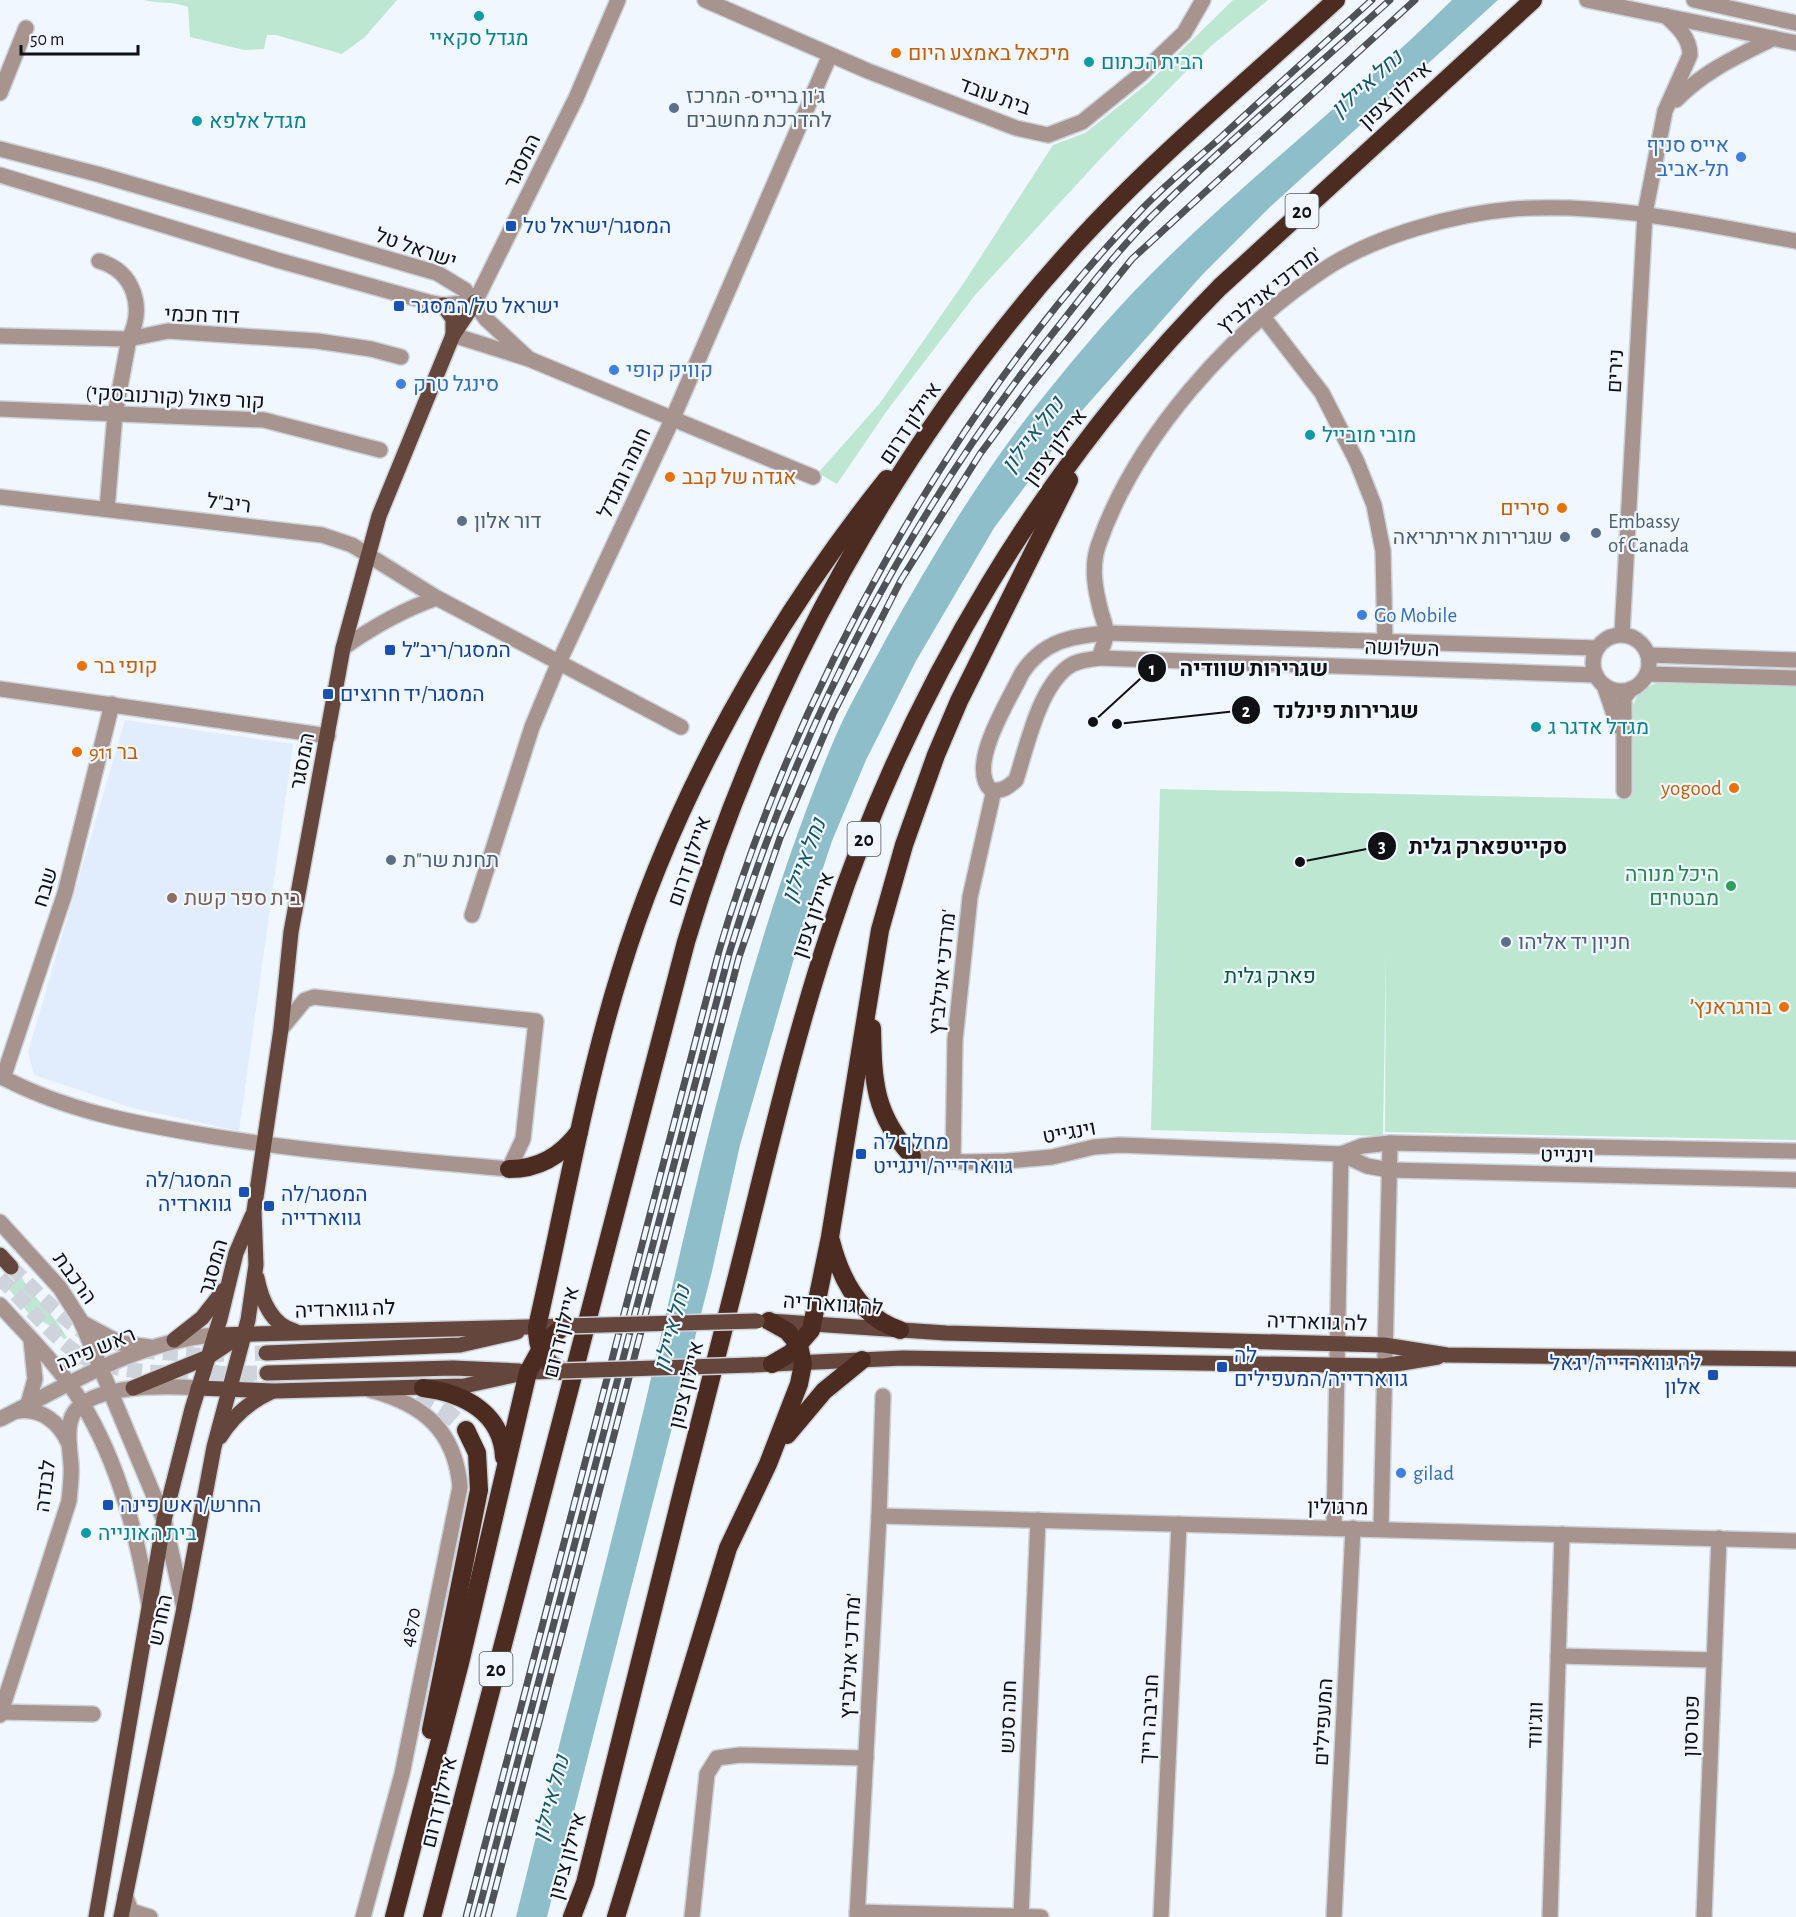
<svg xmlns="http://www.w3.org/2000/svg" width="1796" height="1917" font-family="'Alegreya Sans',Heebo,sans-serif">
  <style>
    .built { fill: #e1ecfd }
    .green { fill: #bee7d2 }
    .water { fill: #8fbecb }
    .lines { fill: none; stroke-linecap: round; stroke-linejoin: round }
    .major-tunnel { stroke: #cfd4dc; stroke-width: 15; stroke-dasharray: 15 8; stroke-linecap: butt }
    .highway-tunnel { stroke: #cfd4dc; stroke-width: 18; stroke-dasharray: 18 9; stroke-linecap: butt }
    .minor-casing { stroke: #cdd2da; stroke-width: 18 }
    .major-casing { stroke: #cdd2da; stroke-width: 18 }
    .highway-casing { stroke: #cdd2da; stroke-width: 21 }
    .minor { stroke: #a7948e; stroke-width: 15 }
    .major { stroke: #64463c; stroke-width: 15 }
    .highway { stroke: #4c2b20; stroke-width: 18 }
    .rail-casing { stroke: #4f5257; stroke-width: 7 }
    .rail { stroke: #f1f7ff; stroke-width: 4.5; stroke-dasharray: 14; stroke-linecap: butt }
    .major-bridge-casing { stroke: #cdd2da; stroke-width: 18; stroke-linecap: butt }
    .major-bridge { stroke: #64463c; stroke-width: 15 }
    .culture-dot { fill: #0f9aa8; stroke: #f1f7ff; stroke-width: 2 }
    .food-dot { fill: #e8710a; stroke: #f1f7ff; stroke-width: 2 }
    .service-dot { fill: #5c6f8a; stroke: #f1f7ff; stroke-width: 2 }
    .shop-dot { fill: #3f7fe0; stroke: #f1f7ff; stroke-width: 2 }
    .transit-dot { fill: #1a4fb4; stroke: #f1f7ff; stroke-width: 2 }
    .leisure-dot { fill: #2e9e5b; stroke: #f1f7ff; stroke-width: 2 }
    .education-dot { fill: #8d6e63; stroke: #f1f7ff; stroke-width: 2 }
    .labels { text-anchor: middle; stroke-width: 4.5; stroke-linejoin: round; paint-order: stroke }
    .shield { fill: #f1f7ff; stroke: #53565b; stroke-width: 1.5 }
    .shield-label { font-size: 20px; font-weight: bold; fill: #0f1115 }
    .culture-label { font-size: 21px; fill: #0d838f; stroke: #f1f7ff; text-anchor: start }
    .food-label { font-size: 21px; fill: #c56008; stroke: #f1f7ff; text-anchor: start }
    .street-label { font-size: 21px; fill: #0f1115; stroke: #f1f7ff }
    .service-label { font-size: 21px; fill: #4e5e75; stroke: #f1f7ff; text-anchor: start }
    .shop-label { font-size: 21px; fill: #366cbe; stroke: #f1f7ff; text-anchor: start }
    .transit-label { font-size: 21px; fill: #164399; stroke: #f1f7ff; text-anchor: start }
    .leisure-label { font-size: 21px; fill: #27864d; stroke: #f1f7ff; text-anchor: end }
    .education-label { font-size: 21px; fill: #785e54; stroke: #f1f7ff; text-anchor: start }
    .park-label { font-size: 21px; fill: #0b573d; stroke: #f1f7ff }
    .water-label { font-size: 22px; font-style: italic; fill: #175766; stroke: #f1f7ff }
    .leader { fill: none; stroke: #0f1115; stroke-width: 2 }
    .callout-dot { fill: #0f1115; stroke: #f1f7ff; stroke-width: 2 }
    .mark-label { font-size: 18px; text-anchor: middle; font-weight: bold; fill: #fff }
    .callout-label { font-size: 22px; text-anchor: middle; font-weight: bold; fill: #0f1115; stroke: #f1f7ff; stroke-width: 4.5; stroke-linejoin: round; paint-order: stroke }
  </style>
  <rect width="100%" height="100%" fill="#f1f7ff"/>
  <path class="built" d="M125 720 293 744 239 1131 133 1108 34 1075 28 1052Z"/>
  <g class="green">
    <path d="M144 0H397L365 37 342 54 276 35H267L264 49 244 50 190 37 188 7C174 1 160 4 144 0Z"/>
    <path d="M1233 0H1268L1211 46 1101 158 976 294 886 412 837 484 818 473 880 403 965 281 1053 145 1085 133 1148 83Z"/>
    <path d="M1656 683 1796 685V1140L1385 1132 1386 953 1383 1136 1151 1130 1160 789 1629 799 1633 705 1640 691Z"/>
    <path d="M20 1275C34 1299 54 1313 67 1338L64 1339 52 1327 29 1314 8 1288Z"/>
  </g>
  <path class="water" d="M1452 0H1498L1270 207 1202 275 1079 414 994 528 916 661 866 760 832 841 801 934 740 1145 712 1271 547 1917H516C558 1746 604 1575 645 1404 697 1182 744 958 831 747 846 710 867 675 886 639 929 562 974 486 1028 416 1066 368 1107 318 1151 274 1247 178 1356 95 1452 0Z"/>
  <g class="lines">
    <g class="major-tunnel">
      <path d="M11 1267C39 1293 79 1340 117 1347"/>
      <path d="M0 1278C26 1303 50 1335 80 1355 113 1379 224 1373 267 1373"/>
      <path d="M140 1351 197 1355 266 1353"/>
    </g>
    <g class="highway-tunnel">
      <path d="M209 1373 290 1386"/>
      <path d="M390 1392C422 1394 444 1407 466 1430"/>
    </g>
    <defs>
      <g id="minor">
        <path d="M705 0 868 71 1016 128 1048 135 1082 122 1140 75 1184 33 1203 0"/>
        <path d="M1587 0 1796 43"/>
        <path d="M1694 0 1796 23"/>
        <path d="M0 93 26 28"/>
        <path d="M1676 100C1704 71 1738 56 1774 38"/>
        <path d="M0 149 97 174 437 273 465 290 486 319 529 359"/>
        <path d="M0 175 277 260 428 302 443 305 475 302"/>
        <path d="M99 261C134 271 145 307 129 339L115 414 107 509"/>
        <path d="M475 302 576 98 618 0"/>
        <path d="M1264 318 1322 393 1357 462 1374 505 1383 551 1385 642"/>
        <path d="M453 335 529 359 813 477"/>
        <path d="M0 336 129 339 168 331 317 341 371 349 401 357"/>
        <path d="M0 409 264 420 380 450"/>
        <path d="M0 497 322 535 352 545 437 598 681 727"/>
        <path d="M1622 634 1645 213 1665 111 1690 55C1690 38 1678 27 1666 16"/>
        <circle cx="1621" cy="663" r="28"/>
        <path d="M343 648C374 626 402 610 437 598"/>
        <path d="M1597 648 1107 633C1071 636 1043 641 1022 673 1010 699 966 766 991 790 1002 792 1008 787 1016 780 1027 746 1039 688 1068 667 1077 660 1088 660 1099 658 1101 651 1105 643 1106 635 1107 628 1103 619 1101 612 1095 589 1091 568 1098 546 1135 438 1231 331 1325 269 1375 236 1454 214 1513 209 1608 202 1703 224 1796 241"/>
        <path d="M1648 655 1796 660"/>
        <path d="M1099 658 1596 675"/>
        <path d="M1647 674 1796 678"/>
        <path d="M1604 685 1618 726"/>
        <path d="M0 689 328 736"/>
        <path d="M1624 791V698L1631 689"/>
        <path d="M472 915 532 727 559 662 672 420 830 55"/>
        <path d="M0 1076C65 1111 137 1124 210 1136 309 1152 409 1160 509 1169L523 1139 536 1021 314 997 305 1000 281 1029"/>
        <path d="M3 1078 65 893 112 704"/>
        <path d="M1341 1154 1362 1146 1390 1143 1796 1151"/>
        <path d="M912 1156 964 1162 1007 1161 1052 1157 1094 1147 1120 1145 1341 1154 1367 1166 1389 1170 1796 1180"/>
        <path d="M953 1161 955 1040 970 897 994 790"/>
        <path d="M0 1222 60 1288 81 1321 164 1520 184 1608"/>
        <path d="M0 1305C28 1336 60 1367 82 1403 119 1464 137 1535 149 1605"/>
        <path d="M81 1322 120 1343 150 1347"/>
        <path d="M28 1404 35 1379 31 1340"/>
        <path d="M18 1411C42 1408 60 1423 69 1444"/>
        <path d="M0 1419C68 1385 137 1341 215 1335"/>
        <path d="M879 1516 1796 1541"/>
        <path d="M1334 1528 1341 1154"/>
        <path d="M1381 1529 1390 1143"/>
        <path d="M1558 1656 1714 1660"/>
        <path d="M0 1712 93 1714"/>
        <path d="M0 1715 69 1501C70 1489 72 1476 71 1464 70 1451 67 1436 70 1423 77 1382 168 1386 198 1388"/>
        <path d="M125 1895 131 1911 150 1917"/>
        <path d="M857 1912 1041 1917"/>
        <path d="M1021 1916 1038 1520"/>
        <path d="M363 1917 402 1774 460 1487C455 1430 423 1404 370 1390"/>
        <path d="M692 1917 707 1774 717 1758 740 1755 866 1758"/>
        <path d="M857 1917 879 1516 883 1396"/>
        <path d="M1161 1917 1179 1524"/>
        <path d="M1334 1917 1353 1528"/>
        <path d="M1550 1917 1562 1534"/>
        <path d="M1704 1917 1719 1538"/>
      </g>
      <g id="major">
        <path d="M443 305 453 319V335"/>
        <path d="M0 1255 11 1267"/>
        <path d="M257 1278C261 1299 272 1326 295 1331"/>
        <path d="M769 1321 946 1333 1384 1345 1447 1355 1796 1359"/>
        <path d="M215 1335 564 1326"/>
        <path d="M174 1340 202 1318 224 1290"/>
        <path d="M266 1353 460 1345 517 1332"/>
        <path d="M752 1365 903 1358 1384 1366 1438 1357"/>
        <path d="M267 1373 453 1368 519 1371"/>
        <path d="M133 1388 208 1357 244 1333"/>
        <path d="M198 1388 274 1391 464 1386 528 1372 561 1371"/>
        <path d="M220 1437C233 1416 249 1402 271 1392"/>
        <path d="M96 1917 164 1520 192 1409 220 1319 236 1253 252 1216"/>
        <path d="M121 1917 184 1608 214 1447 248 1320 256 1265 254 1211 281 1029 291 932 343 648 379 516 453 335 475 302"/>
      </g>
      <g id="highway">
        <path d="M872 1028C873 1082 874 1114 912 1156"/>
        <path d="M509 1169C539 1169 561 1156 579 1132"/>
        <path d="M831 1241C841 1280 860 1317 900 1330"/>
        <path d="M772 1364 791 1353 811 1330 830 1237 880 930 904 845 936 755 959 701 1069 480"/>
        <path d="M561 1371C542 1361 537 1347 537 1327 564 1209 584 1089 620 973 673 798 773 621 887 479"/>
        <path d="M423 1388C464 1393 502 1413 504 1457"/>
        <path d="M787 1435 824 1391 862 1360"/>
        <path d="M431 1730 479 1490 477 1453 466 1430"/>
        <path d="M394 1917 460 1663 528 1372 544 1343 564 1326"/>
        <path d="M432 1917 686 942C762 687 897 441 1076 244 1156 156 1249 80 1336 0"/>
        <path d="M572 1917 585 1883C634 1684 683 1486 734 1288 765 1167 792 1043 832 925 909 690 1046 462 1220 287L1533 0"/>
        <path d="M616 1917 728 1548 768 1464 799 1384 803 1364 799 1345 787 1331 769 1321"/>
      </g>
    </defs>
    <use href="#minor" class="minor-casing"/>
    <use href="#major" class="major-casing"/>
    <use href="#highway" class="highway-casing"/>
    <use href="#minor" class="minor"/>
    <use href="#major" class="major"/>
    <use href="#highway" class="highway"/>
    <defs>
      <g id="rail">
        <path d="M466 1917 719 951C795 691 953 406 1141 210 1165 185 1193 162 1219 139 1270 92 1321 46 1372 0"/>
        <path d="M477 1917 729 954C797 726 912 508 1061 323 1090 286 1120 248 1153 215 1228 141 1312 71 1390 0"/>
        <path d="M488 1917 739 957 780 838 833 714 901 580 980 454 1031 385 1132 259 1415 0"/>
      </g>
    </defs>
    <use href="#rail" class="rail-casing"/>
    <use href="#rail" class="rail"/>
    <defs>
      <g id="major-bridge">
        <path d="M564 1326 757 1321"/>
        <path d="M561 1371 752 1365"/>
      </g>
    </defs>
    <use href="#major-bridge" class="major-bridge-casing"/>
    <use href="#major-bridge" class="major-bridge"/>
  </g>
  <g class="culture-dot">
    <circle cx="479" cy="16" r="6"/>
    <circle cx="1089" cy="62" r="6"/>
    <circle cx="197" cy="121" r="6"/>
    <circle cx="1310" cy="435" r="6"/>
    <circle cx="1536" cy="727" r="6"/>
    <circle cx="86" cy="1533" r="6"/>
  </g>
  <g class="food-dot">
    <circle cx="896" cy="53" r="6"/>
    <circle cx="670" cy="477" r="6"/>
    <circle cx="1562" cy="508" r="6"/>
    <circle cx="82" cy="666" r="6"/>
    <circle cx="77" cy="752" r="6"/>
    <circle cx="1734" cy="788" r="6"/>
    <circle cx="1784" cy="1007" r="6"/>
  </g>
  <g class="service-dot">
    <circle cx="674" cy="108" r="6"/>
    <circle cx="462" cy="521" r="6"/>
    <circle cx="1596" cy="533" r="6"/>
    <circle cx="1565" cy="537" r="6"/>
    <circle cx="391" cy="860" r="6"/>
    <circle cx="1506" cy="942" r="6"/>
  </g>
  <g class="shop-dot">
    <circle cx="1741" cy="157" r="6"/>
    <circle cx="614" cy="370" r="6"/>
    <circle cx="401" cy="384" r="6"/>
    <circle cx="1362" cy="615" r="6"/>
    <circle cx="1401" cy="1473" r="6"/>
  </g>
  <g class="transit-dot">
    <rect x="505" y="220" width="12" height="12" rx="3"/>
    <rect x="393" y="300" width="12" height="12" rx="3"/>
    <rect x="384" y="644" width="12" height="12" rx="3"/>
    <rect x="322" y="688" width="12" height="12" rx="3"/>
    <rect x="855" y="1148" width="12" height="12" rx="3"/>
    <rect x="238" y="1186" width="12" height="12" rx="3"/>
    <rect x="263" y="1200" width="12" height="12" rx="3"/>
    <rect x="1216" y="1361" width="12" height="12" rx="3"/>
    <rect x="1707" y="1369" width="12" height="12" rx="3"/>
    <rect x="102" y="1499" width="12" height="12" rx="3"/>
  </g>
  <circle class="leisure-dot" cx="1731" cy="886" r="6"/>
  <circle class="education-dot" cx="172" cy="898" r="6"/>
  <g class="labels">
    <g class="shield">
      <rect x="1285.5" y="194" width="33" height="34" rx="4.5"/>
      <rect x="847.5" y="822" width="33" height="34" rx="4.5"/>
      <rect x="479.5" y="1652" width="33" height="34" rx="4.5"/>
    </g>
    <g class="shield-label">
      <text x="1302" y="218">20</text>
      <text x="864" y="846">20</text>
      <text x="496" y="1676">20</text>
    </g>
    <g class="culture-label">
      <text x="479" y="45" text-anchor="middle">מגדל סקאיי</text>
      <text x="1101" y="69">הבית הכתום</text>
      <text x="209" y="128">מגדל אלפא</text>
      <text x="1322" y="442">מובי מובייל</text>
      <text x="1548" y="734">מגדל אדגר ג</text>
      <text x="98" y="1540">בית האונייה</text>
    </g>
    <g class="food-label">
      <text x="908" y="60">מיכאל באמצע היום</text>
      <text x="682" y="484">אגדה של קבב</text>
      <text x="1550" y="515" text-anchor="end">סירים</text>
      <text x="94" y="673">קופי בר</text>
      <text x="89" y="759">בר 911</text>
      <text x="1722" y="795" text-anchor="end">yogood</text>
      <text x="1772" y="1014" text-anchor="end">בורגראנץ׳</text>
    </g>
    <g class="street-label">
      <text transform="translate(1395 95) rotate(-42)" y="7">איילון צפון</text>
      <text transform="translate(995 96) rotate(20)" y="7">בית עובד</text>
      <text transform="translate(522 161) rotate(-64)" y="7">המסגר</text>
      <text transform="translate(416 248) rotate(19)" y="7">ישראל טל</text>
      <text transform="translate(1269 290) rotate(-38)" y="7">מרדכי אנילביץ'</text>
      <text transform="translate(202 315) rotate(2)" y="7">דוד חכמי</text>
      <text transform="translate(1615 371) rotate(-87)" y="7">נירים</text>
      <text transform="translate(175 397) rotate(3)" y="7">קור פאול (קורנובסקי)</text>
      <text transform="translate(910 423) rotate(-56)" y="7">איילון דרום</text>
      <text transform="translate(1055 447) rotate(-53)" y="7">איילון צפון</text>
      <text transform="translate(624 473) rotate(-65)" y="7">חומה ומגדל</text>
      <text transform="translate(229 503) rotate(7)" y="7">ריב"ל</text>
      <text transform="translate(1402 648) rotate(2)" y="7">השלושה</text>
      <text transform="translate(302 761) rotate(-79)" y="7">המסגר</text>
      <text transform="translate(689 861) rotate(-71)" y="7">איילון דרום</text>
      <text transform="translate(45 887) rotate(-73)" y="7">שבח</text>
      <text transform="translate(813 915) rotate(-71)" y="7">איילון צפון</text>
      <text transform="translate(942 972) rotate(-84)" y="7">מרדכי אנילביץ'</text>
      <text transform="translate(1069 1132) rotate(-10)" y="7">וינגייט</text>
      <text transform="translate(1567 1155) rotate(1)" y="7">וינגייט</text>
      <text transform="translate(213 1267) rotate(-74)" y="7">המסגר</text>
      <text transform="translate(75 1278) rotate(54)" y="7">הרכבת</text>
      <text transform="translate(833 1304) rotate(4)" y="7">לה גווארדיה</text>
      <text transform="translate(345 1309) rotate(-2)" y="7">לה גווארדיה</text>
      <text transform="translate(1317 1322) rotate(2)" y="7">לה גווארדיה</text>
      <text transform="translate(561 1332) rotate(-76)" y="7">איילון דרום</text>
      <text transform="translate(96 1349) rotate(-23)" y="7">ראש פינה</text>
      <text transform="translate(686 1385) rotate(-76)" y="7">איילון צפון</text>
      <text transform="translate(45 1486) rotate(-83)" y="7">לבנדה</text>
      <text transform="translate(1338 1507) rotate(1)" y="7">מרגולין</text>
      <text transform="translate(160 1620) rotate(-78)" y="7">החרש</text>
      <text transform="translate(410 1627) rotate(-79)" y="7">4870</text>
      <text transform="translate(850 1656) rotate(-87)" y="7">מרדכי אנילביץ'</text>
      <text transform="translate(1008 1717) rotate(-88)" y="7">חנה סנש</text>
      <text transform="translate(1149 1719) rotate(-87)" y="7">חביבה רייך</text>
      <text transform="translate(1323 1722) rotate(-87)" y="7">המעפילים</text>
      <text transform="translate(1535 1725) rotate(-88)" y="7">ווג'ווד</text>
      <text transform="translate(1691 1726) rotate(-88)" y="7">פטרסון</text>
      <text transform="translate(439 1802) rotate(-76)" y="7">איילון דרום</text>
      <text transform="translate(567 1856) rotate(-74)" y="7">איילון צפון</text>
    </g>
    <g class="service-label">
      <text x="686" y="103">ג'ון ברייס- המרכז<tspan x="686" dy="24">להדרכת מחשבים</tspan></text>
      <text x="474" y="528">דור אלון</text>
      <text x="1608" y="528">Embassy<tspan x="1608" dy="24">of Canada</tspan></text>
      <text x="1553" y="544" text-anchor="end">שגרירות אריתריאה</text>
      <text x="403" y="867">תחנת שר"ת</text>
      <text x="1518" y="949">חניון יד אליהו</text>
    </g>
    <g class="shop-label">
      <text x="1729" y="152" text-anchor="end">אייס סניף<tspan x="1729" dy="24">תל-אביב</tspan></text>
      <text x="626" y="377">קוויק קופי</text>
      <text x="413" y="391">סינגל טרק</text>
      <text x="1374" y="622">Go Mobile</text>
      <text x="1413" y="1480">gilad</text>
    </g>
    <g class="transit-label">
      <text x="523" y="233">המסגר/ישראל טל</text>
      <text x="411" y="313">ישראל טל/המסגר</text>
      <text x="402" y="657">המסגר/ריב״ל</text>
      <text x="340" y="701">המסגר/יד חרוצים</text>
      <text x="873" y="1149">מחלף לה<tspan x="873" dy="24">גווארדייה/וינגייט</tspan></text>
      <text x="232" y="1187" text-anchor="end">המסגר/לה<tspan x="232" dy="24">גווארדיה</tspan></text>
      <text x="281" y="1201">המסגר/לה<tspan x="281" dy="24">גווארדייה</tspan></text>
      <text x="1234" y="1362">לה<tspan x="1234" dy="24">גווארדייה/המעפילים</tspan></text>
      <text x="1701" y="1370" text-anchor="end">לה גווארדייה/יגאל<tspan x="1701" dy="24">אלון</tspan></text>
      <text x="120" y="1512">החרש/ראש פינה</text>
    </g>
    <g class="leisure-label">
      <text x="1719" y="881">היכל מנורה<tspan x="1719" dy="24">מבטחים</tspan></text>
    </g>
    <g class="education-label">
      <text x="184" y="905">בית ספר קשת</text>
    </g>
    <g class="park-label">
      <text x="1270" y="983">פארק גלית</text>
    </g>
    <g class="water-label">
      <text transform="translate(1366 83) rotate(-42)" y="8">נחל איילון</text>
      <text transform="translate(1032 434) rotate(-53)" y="8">נחל איילון</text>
      <text transform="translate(803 860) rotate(-69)" y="8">נחל איילון</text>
      <text transform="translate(671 1328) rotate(-75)" y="8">נחל איילון</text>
      <text transform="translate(550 1798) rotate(-75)" y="8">נחל איילון</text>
    </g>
  </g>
  <path class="leader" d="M1093 722L1152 668M1117 724L1246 710M1300 862L1382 846"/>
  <g class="callout-dot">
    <circle cx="1093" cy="722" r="6"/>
    <circle cx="1117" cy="724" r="6"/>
    <circle cx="1300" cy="862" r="6"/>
    <circle cx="1152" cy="668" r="15"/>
    <circle cx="1246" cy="710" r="15"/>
    <circle cx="1382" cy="846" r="15"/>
  </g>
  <g class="mark-label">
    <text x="1152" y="675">1</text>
    <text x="1246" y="717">2</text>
    <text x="1382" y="852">3</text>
  </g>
  <g class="callout-label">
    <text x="1254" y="676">שגרירות שוודיה</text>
    <text x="1346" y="718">שגרירות פינלנד</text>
    <text x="1488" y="854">סקייטפארק גלית</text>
  </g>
  <path d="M21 45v9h117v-9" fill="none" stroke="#0f1115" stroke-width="3"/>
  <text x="30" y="45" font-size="18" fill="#0f1115" stroke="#f1f7ff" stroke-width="4.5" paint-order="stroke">50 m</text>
</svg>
